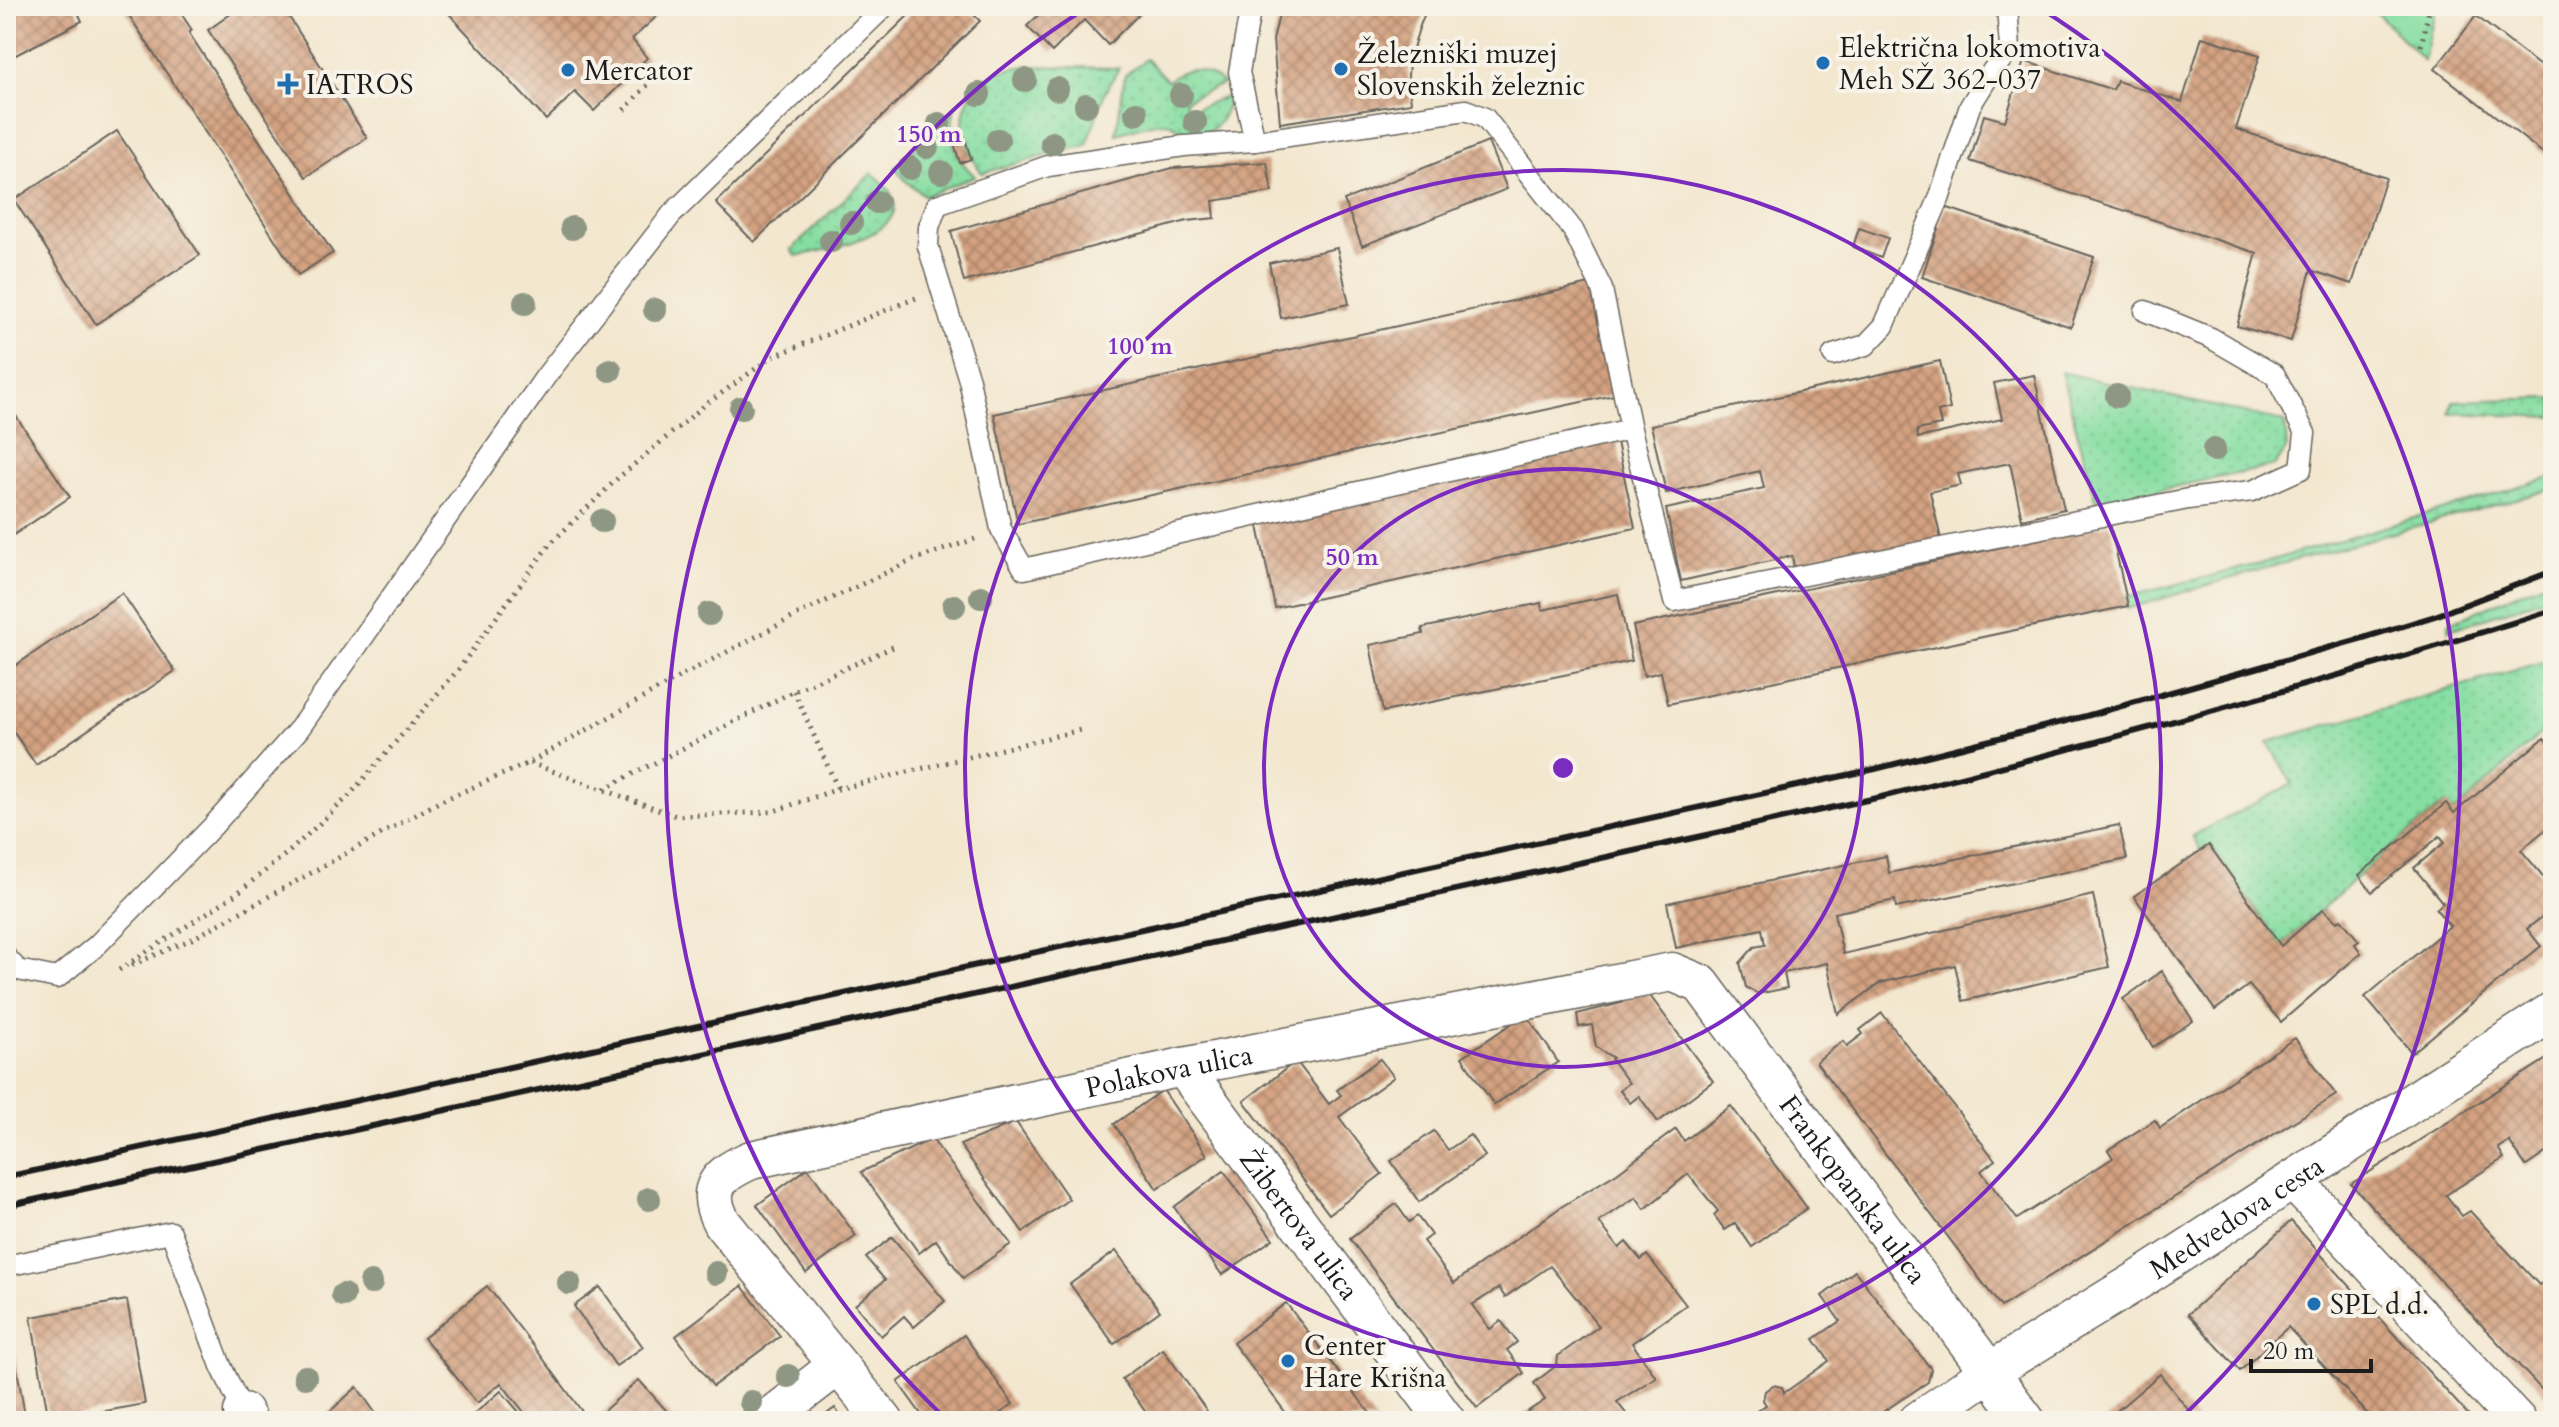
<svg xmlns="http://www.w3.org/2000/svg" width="2559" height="1427" font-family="Cardo,serif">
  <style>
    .grass { fill: url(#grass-dots); stroke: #517d5f; stroke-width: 2 }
    .park { fill: url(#park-crowns); stroke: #517d5f; stroke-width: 2 }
    .building { fill: url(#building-cross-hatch) }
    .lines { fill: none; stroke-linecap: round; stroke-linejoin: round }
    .service-casing { stroke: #67635b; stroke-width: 23 }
    .minor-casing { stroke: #67635b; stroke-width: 41 }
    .path { stroke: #67635b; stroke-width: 5; stroke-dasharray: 2 6; stroke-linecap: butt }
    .service { stroke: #fff; stroke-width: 20 }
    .minor { stroke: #fff; stroke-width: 38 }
    .rail { stroke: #1c1c1c; stroke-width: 6 }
    .tree { fill: #8e9783 }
    .ring { fill: none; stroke: #7b2cbf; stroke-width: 4 }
    .poi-dot { fill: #1f6fb2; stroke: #f7f3e8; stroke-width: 3 }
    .labels { text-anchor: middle; stroke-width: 8; stroke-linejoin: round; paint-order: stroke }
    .poi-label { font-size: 28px; fill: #1c1c1c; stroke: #f7f3e8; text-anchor: start }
    .street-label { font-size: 28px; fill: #1c1c1c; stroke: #f7f3e8 }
    .centre { fill: #7b2cbf; stroke: #f7f3e8; stroke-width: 4 }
    .ring-label { font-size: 24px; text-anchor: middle; font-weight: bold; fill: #7b2cbf; stroke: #f7f3e8; stroke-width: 8; stroke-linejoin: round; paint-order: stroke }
  </style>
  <defs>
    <pattern id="grass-dots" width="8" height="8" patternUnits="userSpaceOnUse" patternTransform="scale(2)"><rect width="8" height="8" fill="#86dea2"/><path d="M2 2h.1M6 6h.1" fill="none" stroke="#73be8b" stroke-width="1.8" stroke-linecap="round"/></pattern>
    <pattern id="park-crowns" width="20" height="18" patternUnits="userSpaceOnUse" patternTransform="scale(2)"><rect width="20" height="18" fill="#86dea2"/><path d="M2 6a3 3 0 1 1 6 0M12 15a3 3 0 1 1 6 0" fill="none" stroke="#73be8b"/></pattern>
    <pattern id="building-cross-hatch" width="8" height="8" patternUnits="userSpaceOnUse" patternTransform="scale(2)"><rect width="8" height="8" fill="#d4a281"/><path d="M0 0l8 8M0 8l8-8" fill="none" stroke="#ab8369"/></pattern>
  </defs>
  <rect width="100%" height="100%" fill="#f7f3e8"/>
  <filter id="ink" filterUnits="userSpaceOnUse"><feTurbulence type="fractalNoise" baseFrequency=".0125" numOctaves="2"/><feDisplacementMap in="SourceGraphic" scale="16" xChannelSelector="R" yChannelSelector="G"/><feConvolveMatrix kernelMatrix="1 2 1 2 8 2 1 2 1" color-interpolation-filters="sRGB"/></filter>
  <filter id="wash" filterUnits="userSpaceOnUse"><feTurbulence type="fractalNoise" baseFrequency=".006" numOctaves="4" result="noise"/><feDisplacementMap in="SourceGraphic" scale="32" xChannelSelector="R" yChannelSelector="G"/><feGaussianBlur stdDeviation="1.8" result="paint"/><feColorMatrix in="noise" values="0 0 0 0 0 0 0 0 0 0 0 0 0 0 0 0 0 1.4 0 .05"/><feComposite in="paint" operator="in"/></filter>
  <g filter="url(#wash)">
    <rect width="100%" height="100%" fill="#f3e7cf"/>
    <g class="grass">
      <path d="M1146 59 1168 81C1185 63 1206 69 1224 84L1185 100 1189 111 1228 96C1228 116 1212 140 1189 134 1181 132 1173 123 1166 122 1155 121 1128 131 1116 134L1125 75Z"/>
      <path d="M1028 66 1119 68 1105 92 1087 145 982 173C944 123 965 70 1028 66Z"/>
      <path d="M954 110C950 138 952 156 975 176L925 196 907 182 895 168Z"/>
      <path d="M872 173C940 227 836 249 795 256L791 250Z"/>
      <path d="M2061 372 2285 422 2287 449 2274 466 2097 503Z"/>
      <path d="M2553 398V417L2450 413 2453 401Z"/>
      <path d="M2553 477V489L2263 569 2127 609 2126 597 2266 562Z"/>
      <path d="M2553 578V595L2449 630V623Z"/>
      <path d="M2553 659V722L2454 813 2445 803 2359 875 2281 946 2210 845 2201 851 2192 836 2292 784 2268 742Z"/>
    </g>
    <path class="park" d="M2370 6H2436L2424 61Z"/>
    <g id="blocks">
      <g class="building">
        <path d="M6 6H75L82 21 6 60Z"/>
        <path d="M123 6H176L192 30 189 33 333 253 298 275Z"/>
        <path d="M242 6H282L367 138 306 177 208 30Z"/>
        <path d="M442 6H668L632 39 647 58 594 111 575 92 546 120Z"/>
        <path d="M918 6H965L980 21 754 242 716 203Z"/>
        <path d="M1048 6H1147L1108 45 1084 20 1052 52 1027 26Z"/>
        <path d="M1281 6H1428L1419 28 1409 63 1408 75 1411 103 1280 123 1273 40Z"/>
        <path d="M2476 16 2553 76V161L2435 69Z"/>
        <path d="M2202 37 2260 55 2236 129 2386 178 2352 284 2311 270 2291 341 2237 326 2257 253 1970 161 1984 115 2005 121 2024 61 2113 90 2117 81 2182 102Z"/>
        <path d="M117 131 200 255 96 324 14 200Z"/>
        <path d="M964 135 971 159 960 163 952 137Z"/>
        <path d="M1488 142 1507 189 1362 246 1344 200Z"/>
        <path d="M1267 162 1272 192 1213 201 1215 218 1187 221 964 282 951 231 1172 168Z"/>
        <path d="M1945 207 2094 257 2071 327 1922 277Z"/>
        <path d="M1859 228 1888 238 1881 258 1853 247Z"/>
        <path d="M1337 248 1349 304 1281 318 1269 263Z"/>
        <path d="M1590 284 1614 395 1018 524 994 414Z"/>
        <path d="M1940 361 1950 409 1938 412 1941 425 1917 430 1918 438 2002 419 1994 383 2034 375 2064 509 2022 519 2010 463 1958 474 1961 485 1930 492 1941 539 1795 572 1792 556 1681 581 1666 509 1764 488 1760 471 1666 493 1651 425Z"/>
        <path d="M16 416 70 497 6 540V422Z"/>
        <path d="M1617 442 1635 528 1275 608 1257 521Z"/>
        <path d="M2110 524 2128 606 1668 704 1661 672 1644 676 1633 626Z"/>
        <path d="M122 593 175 671 36 765 6 721V672Z"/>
        <path d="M1618 594 1632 661 1383 712 1370 645 1423 634 1422 628 1541 603 1542 610Z"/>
        <path d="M2544 738 2553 748V823L2521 850 2553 888V908L2527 929 2541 946 2412 1053 2365 997 2450 926 2436 909 2443 903 2414 868 2445 842 2440 836 2372 892 2359 875 2446 803 2454 813Z"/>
        <path d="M2119 825 2127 859 1896 908 1895 900 1834 913 1843 954 2093 895 2109 967 1963 1001 1955 965 1880 983 1838 1014 1827 963 1784 973 1787 988 1758 994 1746 987 1740 963 1754 947 1765 945 1762 929 1676 948 1667 903 1886 856 1889 873Z"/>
        <path d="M2209 845 2281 946 2323 909 2337 922 2341 919 2359 941 2355 944 2361 953 2281 1022 2249 985 2215 1010 2134 896Z"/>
        <path d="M2162 971 2193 1021 2153 1047 2123 999Z"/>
        <path d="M1648 993 1713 1081 1658 1122 1639 1096 1630 1103 1620 1090 1629 1083 1611 1059 1613 1058 1596 1047 1592 1025 1579 1027 1577 1014 1621 1003 1633 994Z"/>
        <path d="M1882 1013 1995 1160 1981 1171 2017 1219 2113 1158 2108 1150 2155 1120 2160 1128 2295 1038 2336 1095 2001 1307 1816 1062 1843 1041 1847 1046 1863 1034 1860 1030Z"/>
        <path d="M1526 1014 1558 1062 1494 1105 1462 1057Z"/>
        <path d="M2553 1055V1148L2526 1166 2509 1141 2498 1148 2504 1158 2446 1195 2462 1216 2470 1211 2539 1285 2543 1282 2553 1293V1402L2351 1184Z"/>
        <path d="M1380 1059 1394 1077 1339 1117 1382 1174 1329 1214 1244 1101 1296 1061 1329 1104 1341 1095 1337 1090Z"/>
        <path d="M1163 1090 1207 1155 1157 1189 1114 1124Z"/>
        <path d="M1731 1106 1807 1208 1752 1247 1735 1223 1725 1230 1714 1215 1718 1211 1688 1174 1645 1209 1636 1197 1599 1222 1619 1248 1626 1242 1641 1260 1647 1255 1686 1305 1632 1343 1656 1377 1617 1402 1632 1421H1598L1595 1418 1590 1421H1525L1521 1416 1545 1400 1534 1383 1557 1365 1558 1356 1599 1326 1550 1266 1505 1297 1499 1288 1472 1305 1490 1329 1501 1321 1517 1342 1507 1350 1524 1373 1477 1408 1350 1239 1396 1204 1409 1222 1417 1216 1431 1235 1423 1241 1454 1283 1561 1207 1617 1173 1676 1129 1684 1141Z"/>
        <path d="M1016 1122 1069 1199 1023 1232 960 1145Z"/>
        <path d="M1434 1131 1448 1150 1470 1135 1485 1156 1419 1202 1391 1161Z"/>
        <path d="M932 1139 1011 1244 963 1278 936 1240 919 1253 861 1172Z"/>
        <path d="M808 1168 856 1236 806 1273 757 1205Z"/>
        <path d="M1224 1171 1273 1239 1222 1275 1174 1207Z"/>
        <path d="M2291 1221 2325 1259 2474 1421H2374L2288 1327 2240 1371 2188 1314Z"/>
        <path d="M892 1237 945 1301 914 1327 904 1316 881 1336 855 1305 885 1280 866 1258Z"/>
        <path d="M1116 1251 1160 1311 1114 1344 1070 1284Z"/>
        <path d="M1855 1271 1931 1369 1928 1382 1869 1421H1741L1766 1405 1763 1400 1765 1391 1773 1385 1782 1387 1784 1393 1829 1361 1814 1339 1840 1321 1822 1296Z"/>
        <path d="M487 1286 539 1353 589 1421H531L501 1383 477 1403 424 1338Z"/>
        <path d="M742 1286 780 1336 713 1386 676 1336Z"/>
        <path d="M600 1287 643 1347 616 1366 574 1306Z"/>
        <path d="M127 1300 145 1404 49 1421 31 1317Z"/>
        <path d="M1286 1303 1344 1379 1376 1421H1292L1233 1343Z"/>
        <path d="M6 1317H8L26 1421H6Z"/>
        <path d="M964 1335 1013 1404 990 1421H926L898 1382Z"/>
        <path d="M1163 1349 1209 1414 1214 1421H1152L1122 1379Z"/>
        <path d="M2160 1374 2197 1421H2105Z"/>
        <path d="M639 1380 673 1418 670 1421H592Z"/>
        <path d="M357 1387 381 1421H319Z"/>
        <path d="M501 1391 525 1419 522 1421H466Z"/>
        <path d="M835 1408 844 1421H817Z"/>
      </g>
    </g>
  </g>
  <g filter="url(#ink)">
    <use href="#blocks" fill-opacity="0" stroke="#67635b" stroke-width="2"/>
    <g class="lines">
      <defs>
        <g id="service">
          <path d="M1251 6 1239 72 1255 141"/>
          <path d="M1833 355 1866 345 1884 326 1939 199 1970 106 1992 71 2010 49 2007 6"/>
          <path d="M1631 429 1024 569 1001 529 969 380 928 246 929 227 937 205 1048 166 1184 146 1255 141 1466 110 1485 118 1573 230 1602 289 1631 429 1674 601 2188 499 2252 491 2301 469 2305 433 2275 375 2211 338 2145 311"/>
          <path d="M6 957 18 970 57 978 96 946 213 826 299 729 546 376 672 214 885 6"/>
          <path d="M6 1266 171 1232 221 1366 243 1412"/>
        </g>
        <g id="minor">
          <path id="s1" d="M1183 1067 1446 1421"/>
          <path d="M2293 1180 2517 1421"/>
          <path d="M243 1412 248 1421"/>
          <path d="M766 1421 837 1366"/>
          <path id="s2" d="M884 1421 722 1223C703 1188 719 1174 751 1160L1183 1067 1672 972 1701 984 2026 1421"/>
          <path id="s3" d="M1918 1421 1989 1372 2142 1278 2553 1011"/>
        </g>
      </defs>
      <use href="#service" class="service-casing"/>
      <use href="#minor" class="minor-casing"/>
      <g class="path">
        <path d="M2548 6 2553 10"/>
        <path d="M2421 46 2430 6"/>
        <path d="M624 110 656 76"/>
        <path d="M794 691 838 789"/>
        <path d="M530 763 676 816 771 812 838 789 1080 730"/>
        <path d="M604 789 794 691 893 647"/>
        <path d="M132 965 192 939 439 802 529 763 683 675 805 611 913 560 975 539"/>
        <path d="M119 970 236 894 291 850 348 797 458 670 549 545 618 478 705 405 772 357 916 298"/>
      </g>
      <use href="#service" class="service"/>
      <use href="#minor" class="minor"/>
      <g class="rail">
        <path d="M6 1177 1875 769 2086 716 2363 638 2435 616 2553 571"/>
        <path d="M6 1206 1881 797C2107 741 2331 681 2553 610"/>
      </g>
    </g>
    <g class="tree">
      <circle cx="1025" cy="80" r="12"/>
      <circle cx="1057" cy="89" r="12"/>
      <circle cx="979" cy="94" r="12"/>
      <circle cx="1181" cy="95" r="12"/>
      <circle cx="1086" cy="105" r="12"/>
      <circle cx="1136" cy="113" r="12"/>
      <circle cx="1195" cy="122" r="12"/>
      <circle cx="939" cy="124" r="12"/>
      <circle cx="998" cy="140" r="12"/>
      <circle cx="1052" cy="143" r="12"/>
      <circle cx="927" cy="147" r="12"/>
      <circle cx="910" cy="168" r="12"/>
      <circle cx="941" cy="172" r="12"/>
      <circle cx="877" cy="202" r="12"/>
      <circle cx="851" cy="223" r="12"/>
      <circle cx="572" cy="228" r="12"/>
      <circle cx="831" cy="241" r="12"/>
      <circle cx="525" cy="303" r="12"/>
      <circle cx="655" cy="310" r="12"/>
      <circle cx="610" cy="370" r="12"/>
      <circle cx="2117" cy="396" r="12"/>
      <circle cx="741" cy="408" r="12"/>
      <circle cx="2214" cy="450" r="12"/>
      <circle cx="602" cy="521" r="12"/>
      <circle cx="981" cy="597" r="12"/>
      <circle cx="954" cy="606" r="12"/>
      <circle cx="709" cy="614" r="12"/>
      <circle cx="649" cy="1199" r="12"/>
      <circle cx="716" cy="1273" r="12"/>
      <circle cx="371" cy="1283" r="12"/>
      <circle cx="569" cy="1283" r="12"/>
      <circle cx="343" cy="1295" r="12"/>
      <circle cx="788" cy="1376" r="12"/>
      <circle cx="305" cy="1377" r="12"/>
      <circle cx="751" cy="1402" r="12"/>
    </g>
  </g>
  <g class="ring">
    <circle cx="1563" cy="768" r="299"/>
    <circle cx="1563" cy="768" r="598"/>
    <path d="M946 1419A897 897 0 0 1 1088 7M2038 7A897 897 0 0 1 2180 1419"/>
  </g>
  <g class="poi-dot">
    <circle cx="1823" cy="63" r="8"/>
    <circle cx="1341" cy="69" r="8"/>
    <circle cx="568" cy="70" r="8"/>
    <path d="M284 72h8v8h8v8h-8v8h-8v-8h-8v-8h8z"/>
    <circle cx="2314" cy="1304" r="8"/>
    <circle cx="1288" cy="1361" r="8"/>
  </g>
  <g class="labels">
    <g class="poi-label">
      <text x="1839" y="57">Električna lokomotiva<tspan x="1839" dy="32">Meh SŽ 362-037</tspan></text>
      <text x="1357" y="63">Železniški muzej<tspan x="1357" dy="32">Slovenskih železnic</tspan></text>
      <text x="584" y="80">Mercator</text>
      <text x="306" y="94">IATROS</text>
      <text x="2330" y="1314">SPL d.d.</text>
      <text x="1304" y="1355">Center<tspan x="1304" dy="32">Hare Krišna</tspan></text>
    </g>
    <g class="street-label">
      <text dy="10" stroke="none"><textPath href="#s2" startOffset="766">Polakova ulica</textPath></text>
      <text dy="10" stroke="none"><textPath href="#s2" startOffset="1566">Frankopanska ulica</textPath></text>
      <text dy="10" stroke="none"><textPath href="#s3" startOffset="378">Medvedova cesta</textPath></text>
      <text dy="10" stroke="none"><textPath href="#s1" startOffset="196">Žibertova ulica</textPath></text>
    </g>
  </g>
  <circle cx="1563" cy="768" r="12" class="centre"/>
  <g class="ring-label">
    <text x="929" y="142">150 m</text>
    <text x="1140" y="354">100 m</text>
    <text x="1352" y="565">50 m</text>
  </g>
  <rect width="2559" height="1427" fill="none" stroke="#f7f3e8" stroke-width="32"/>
  <path d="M2251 1359v12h120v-12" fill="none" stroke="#1c1c1c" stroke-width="4"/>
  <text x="2263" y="1359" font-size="24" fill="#1c1c1c" stroke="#f7f3e8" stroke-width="6" paint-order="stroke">20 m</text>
</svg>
